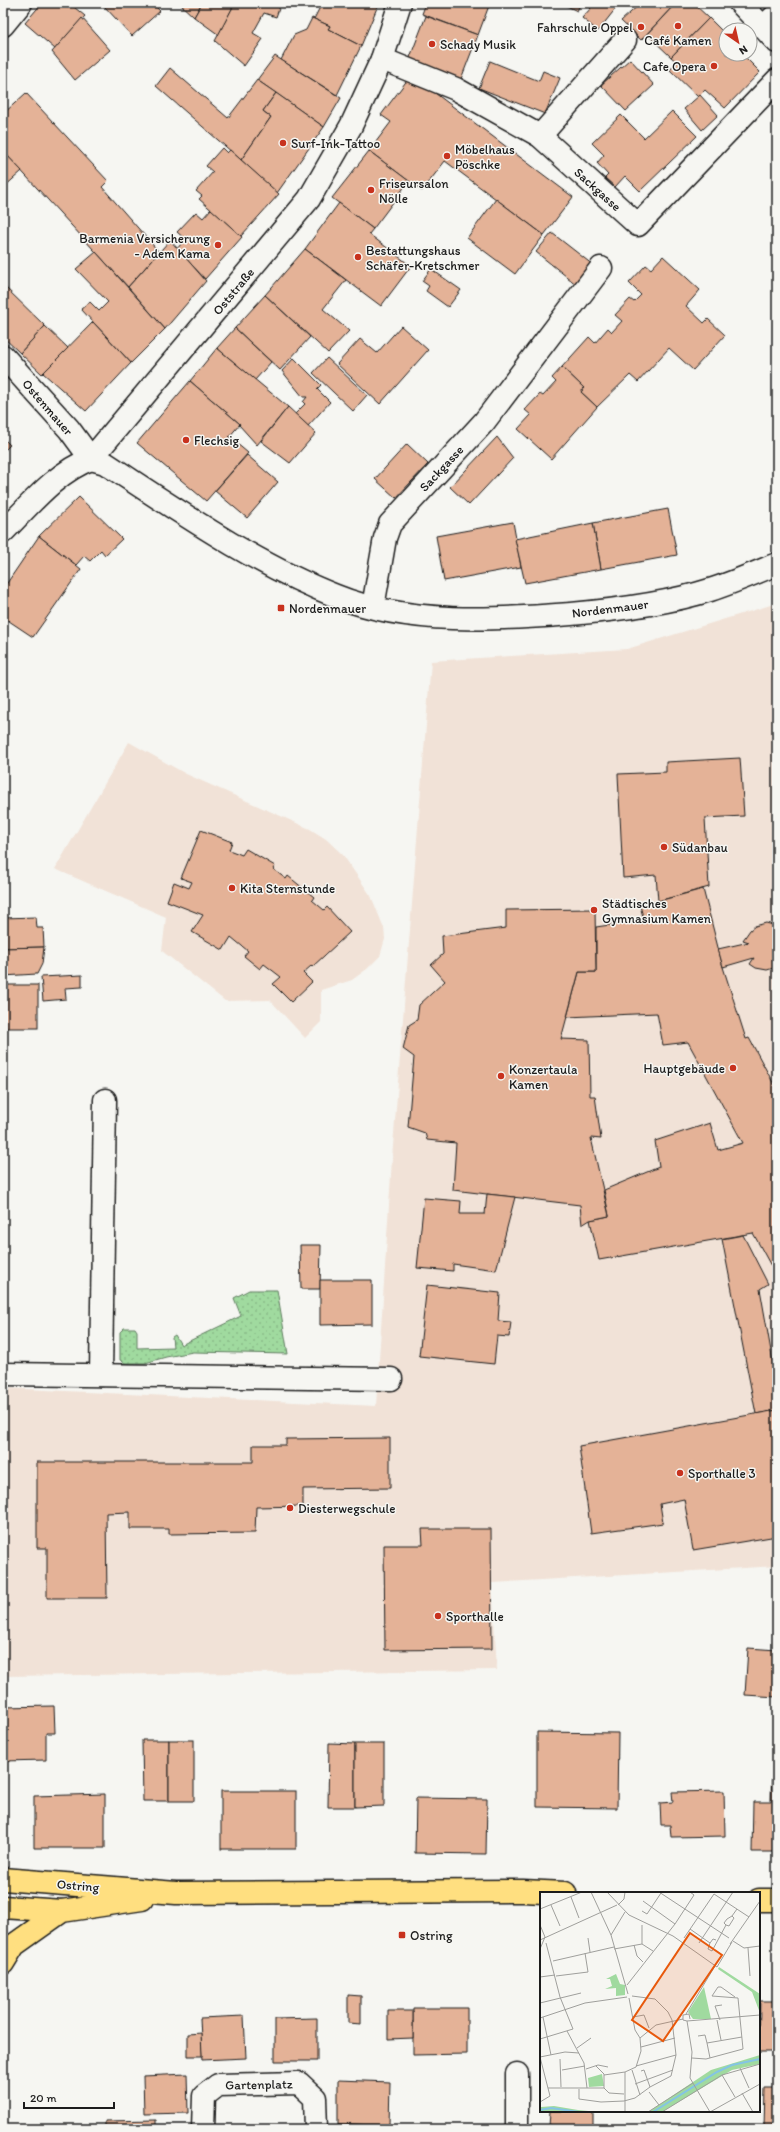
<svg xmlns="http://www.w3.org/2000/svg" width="780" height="2132" font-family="Itim,sans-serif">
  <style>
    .built { fill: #f1e2d7 }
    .grass { fill: url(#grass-dots); stroke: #5e7b5e }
    .building { fill: #e4b297; stroke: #1c1c1c }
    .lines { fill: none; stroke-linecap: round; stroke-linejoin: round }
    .minor-casing { stroke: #1c1c1c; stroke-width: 25 }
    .major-casing { stroke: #1c1c1c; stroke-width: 25 }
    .minor { stroke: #f6f6f2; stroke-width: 22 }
    .major { stroke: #ffdf80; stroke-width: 22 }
    .poi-dot { fill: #c8321e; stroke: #f6f6f2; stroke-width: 1.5 }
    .labels { text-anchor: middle; stroke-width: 3; stroke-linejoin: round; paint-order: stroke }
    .poi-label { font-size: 13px; fill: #1c1c1c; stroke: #f6f6f2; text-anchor: start }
    .street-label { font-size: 13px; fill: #1c1c1c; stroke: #f6f6f2 }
    .inset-river { fill: none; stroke: #84c4e4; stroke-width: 2 }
    .inset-road { fill: none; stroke: #9f9f9c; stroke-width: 1 }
    .view { fill: #e8590c; fill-opacity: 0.15; stroke: #e8590c; stroke-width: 2 }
    .inset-edge { fill: none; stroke: #1c1c1c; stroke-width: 2 }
  </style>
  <defs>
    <pattern id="grass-dots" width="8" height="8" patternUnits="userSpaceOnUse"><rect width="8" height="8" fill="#a0da9f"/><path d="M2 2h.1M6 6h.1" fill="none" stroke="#89ba88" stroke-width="1.8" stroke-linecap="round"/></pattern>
  </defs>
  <rect width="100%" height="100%" fill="#f6f6f2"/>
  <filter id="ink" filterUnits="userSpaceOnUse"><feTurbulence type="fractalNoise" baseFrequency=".025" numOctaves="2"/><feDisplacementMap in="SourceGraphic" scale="8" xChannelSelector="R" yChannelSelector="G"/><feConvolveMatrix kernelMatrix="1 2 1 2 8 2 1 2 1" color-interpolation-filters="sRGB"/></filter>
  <g filter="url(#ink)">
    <g class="built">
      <path d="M777 603V1566L492 1583 497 1670 3 1676V1388L376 1406 392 1159 431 661 627 649Z"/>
      <path d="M129 742 186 774 310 829 326 839 343 855 371 896 384 928 385 939 380 956 367 969 352 980 321 990V1022L305 1038 270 1000 225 1001 162 951 166 917 55 869Z"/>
    </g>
    <path class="grass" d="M249 1290H277L288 1354 193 1352 166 1357 145 1363H125L120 1360V1332L124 1328H135L137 1331V1348L173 1347 172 1337 175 1335 181 1345 241 1316 234 1298Z"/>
    <g class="building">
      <path d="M42 3H69L85 16 55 49 25 23Z"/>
      <path d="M104 3H152L160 11 132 36 104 6Z"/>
      <path d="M179 3H202L194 17Z"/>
      <path d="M202 3H235L219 35 194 17Z"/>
      <path d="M235 3H281L276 17 264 13 253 33 263 39 244 66 215 41Z"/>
      <path d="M322 3H379L361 46 328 29 330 26 314 19Z"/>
      <path d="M426 3H490L478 35 422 14Z"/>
      <path d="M561 3H581L577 11Z"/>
      <path d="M589 3H620L598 31 582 18 591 8 587 5Z"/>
      <path d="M641 3H676L641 40 621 21Z"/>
      <path d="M676 3H693L709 18 671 57 647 34Z"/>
      <path d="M426 16 478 35 461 79 409 60Z"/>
      <path d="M82 18 110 50 75 80 52 52Z"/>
      <path d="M312 18 330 26 328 29 361 46 337 95 281 60 294 35 306 30Z"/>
      <path d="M709 18 726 35V54H742L760 72 725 108 705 90 698 97 670 70 677 62 671 57Z"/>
      <path d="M275 56 341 98 324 127 257 80Z"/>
      <path d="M630 59 654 85 626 111 601 85Z"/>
      <path d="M490 61 539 81 543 71 560 78 545 114 479 88Z"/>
      <path d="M170 68 228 118 257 80 276 93 263 111 271 117 241 160 156 86Z"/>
      <path d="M411 75 573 197 544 235 445 161 422 191 369 151 391 122 381 115Z"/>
      <path d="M26 93 108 181 102 187 159 252 128 287 3 151V114Z"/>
      <path d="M276 93 324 127 277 193 241 160 271 117 263 111Z"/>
      <path d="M700 95 718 115 702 130 684 109Z"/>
      <path d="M672 111 697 136 640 191 625 176 615 187 605 178 608 175 597 163 604 155 592 143 621 115 644 138Z"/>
      <path d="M222 148 227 153 230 150 279 194 241 236 199 199 202 196 196 191 213 172 206 166Z"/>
      <path d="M3 151 22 171 3 188Z"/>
      <path d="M369 151 409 181 373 229 332 198Z"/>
      <path d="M496 199 544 235 515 274 467 238Z"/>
      <path d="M339 203 373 229 369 234 411 266 381 306 305 249Z"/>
      <path d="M211 209 242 237 205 279 177 249 185 239 177 232 196 212 203 218Z"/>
      <path d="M552 233 593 265 577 285 536 252Z"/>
      <path d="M170 240 206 281 165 329 128 287Z"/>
      <path d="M305 249 346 280 323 309 349 331 328 353 265 295Z"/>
      <path d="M96 252 165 329 131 363 81 309 90 302 99 311 108 302 76 269Z"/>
      <path d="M663 256 700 290 686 306 704 323 708 319 725 335 693 370 669 348 638 382 630 375 597 407 581 392 584 388 562 367 589 337 595 343 608 328 612 332 622 321 615 315 630 299 634 302 641 295 629 283 646 265 651 269Z"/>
      <path d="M431 269 461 290 448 307 426 291 429 286 422 281Z"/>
      <path d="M5 287 45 326 20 353 3 337V289Z"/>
      <path d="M265 295 310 337 280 370 235 328Z"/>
      <path d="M93 322 131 363 86 411 43 373Z"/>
      <path d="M45 326 68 348 42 374 20 353Z"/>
      <path d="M401 326 428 350 380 404 337 364 360 339 377 353Z"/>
      <path d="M235 328 271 362 255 380 217 348Z"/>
      <path d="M217 348 288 407 257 445 239 425 240 424 190 381Z"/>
      <path d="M294 358 321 385 317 389 330 402 308 426 295 414 305 404 303 402 307 397H303L282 371Z"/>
      <path d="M327 358 367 395 353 411 313 373Z"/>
      <path d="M562 367 584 388 581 392 597 407 551 459 518 429 531 415 525 410 540 394 543 396 556 382 552 378Z"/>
      <path d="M190 381 240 424 229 437 248 453 206 501 137 443Z"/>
      <path d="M288 407 316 433 290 463 261 441Z"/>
      <path d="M497 437 513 458 469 505 450 487Z"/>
      <path d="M3 438 10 445 3 452Z"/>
      <path d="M407 444 428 464 396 498 375 479Z"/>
      <path d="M247 455 278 482 247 518 215 491Z"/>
      <path d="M79 497 122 539 105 555 101 550 90 561 84 556 76 565 39 536Z"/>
      <path d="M668 509 677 555 601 569 593 523Z"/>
      <path d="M513 522 521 567 444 581 436 536Z"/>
      <path d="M593 523 601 569 525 583 515 539Z"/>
      <path d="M39 536 81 569 33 637 3 617V589Z"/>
      <path d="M740 758 744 816 705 818 709 887 658 901 656 875 623 878 618 774 666 772V762Z"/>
      <path d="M201 830 232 842 229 850 242 855 246 849 275 866 273 869 286 879 288 876 314 897 312 900 324 910 327 907 350 932 312 967 311 966 303 973 312 982 291 1002 273 984 281 977 264 964 260 969 244 956 248 951 231 937 223 950 192 932 203 915 167 901 174 882 189 888 192 882 181 878Z"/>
      <path d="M703 889 723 967 746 1039 749 1038 777 1090V1277L753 1233 599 1260 590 1220 609 1216 604 1190 659 1167 655 1141 710 1123 718 1150 743 1143 688 1042 663 1045 657 1013 567 1017 579 972H596V927L644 920 640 906Z"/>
      <path d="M595 909 596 972H579L561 1039 589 1040 590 1096H595L601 1139 591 1138 609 1216 590 1220 582 1225 580 1205 453 1190 456 1143 427 1140 425 1133 408 1127 414 1057 403 1049 409 1025 417 1020 419 1005 445 981 431 965 443 954 442 936 506 928V910Z"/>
      <path d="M36 917 37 928H43L44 947 3 948V918Z"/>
      <path d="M766 923 777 926V967L767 970 756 968 750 964 754 958 723 967 718 949 749 942 743 940 750 930 755 926Z"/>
      <path d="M44 947 42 964 37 974 3 976V948Z"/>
      <path d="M82 975V987L65 988 66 999 43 1001 41 977Z"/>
      <rect x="3" y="985" width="35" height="43"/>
      <path d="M487 1194 515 1197 496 1270 453 1264V1271L417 1268 424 1198 461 1201 460 1214H485Z"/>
      <path d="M743 1235 768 1284 760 1289 777 1385V1410L756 1414 722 1239Z"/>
      <path d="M300 1245H321L320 1289H301Z"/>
      <path d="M320 1280H372V1324L320 1325Z"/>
      <path d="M427 1285 500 1293 498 1321 511 1322 509 1337 497 1336 494 1364 419 1356Z"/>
      <path d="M777 1410V1536L693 1550 684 1499 660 1504 663 1523 591 1533 579 1446Z"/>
      <path d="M390 1438V1488L303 1489V1506L256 1507 255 1533 169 1534V1529H130V1512L106 1513 107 1598H47V1548H37V1462H253V1445H286V1439Z"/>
      <path d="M422 1529H491L492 1649 385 1650 384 1545H423Z"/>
      <path d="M748 1648 777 1650V1697L745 1695Z"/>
      <path d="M54 1706 55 1733H46V1760L3 1761V1707Z"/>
      <path d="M537 1732 618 1733 617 1808 537 1807Z"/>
      <path d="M142 1740H169V1801H143Z"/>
      <rect x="169" y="1740" width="25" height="61"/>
      <path d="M329 1743 355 1744V1807H328Z"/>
      <path d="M355 1744H384V1806L355 1807Z"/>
      <path d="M772 1762H777V1852H752L753 1802H771Z"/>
      <rect x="221" y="1791" width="75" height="58"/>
      <path d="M724 1791 725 1836 671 1837 670 1825H661L660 1803 673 1802 672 1792Z"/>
      <path d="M105 1794V1848H34V1796Z"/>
      <path d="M416 1798 487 1799 486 1854 415 1853Z"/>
      <path d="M348 1995 361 1996V2024L348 2023Z"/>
      <path d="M760 2001H777V2052H759Z"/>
      <path d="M413 2008H467V2054L413 2055Z"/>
      <path d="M388 2011H413V2038L388 2039Z"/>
      <path d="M244 2016 246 2058 202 2060 200 2018Z"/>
      <path d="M317 2018V2061H275V2019Z"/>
      <path d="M201 2033 202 2056H188V2034Z"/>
      <path d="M187 2074 188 2113 144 2114 143 2076Z"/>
      <path d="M338 2080 390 2082 389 2125 338 2124Z"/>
      <path d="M765 2088H777V2127H764Z"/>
      <path d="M550 2111H593V2127H549Z"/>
      <path d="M156 2120V2129H105V2121Z"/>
      <path d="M338 2124 389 2125V2129H338Z"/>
      <rect x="549" y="2127" width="60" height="2"/>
      <rect x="764" y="2127" width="13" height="2"/>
    </g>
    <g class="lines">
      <defs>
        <g id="minor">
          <path d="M740 3 777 42"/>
          <path d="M3 25 21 3"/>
          <path d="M763 27 777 14"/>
          <path d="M382 59 456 89 540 136 638 225 777 80"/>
          <path d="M540 136 625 40"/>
          <path d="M3 356 69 429 91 459"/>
          <path d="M91 459 105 463C177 510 256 565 336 596 408 625 496 620 571 614 616 610 666 604 710 590 732 583 755 573 777 564"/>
          <path d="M3 532C29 506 56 472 91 459L309 199 351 126 382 59 400 3"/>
          <path d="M373 607 385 538 390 524 484 422 601 268"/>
          <path d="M3 1374 391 1379"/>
          <path d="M101 1375 105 1100"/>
          <path d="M517 2074V2129"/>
          <path d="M203 2129 204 2096 218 2085 299 2083 315 2098 316 2129"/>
        </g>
        <g id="major">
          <path d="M3 1879 176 1893 523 1891 565 1893"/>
          <path d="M759 1900H777"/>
          <path d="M3 1907 62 1911"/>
          <path d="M3 1963 14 1945 62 1911 142 1899"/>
        </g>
      </defs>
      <use href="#minor" class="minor-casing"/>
      <use href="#major" class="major-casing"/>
      <use href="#minor" class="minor"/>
      <use href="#major" class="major"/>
    </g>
  </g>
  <g class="poi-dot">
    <circle cx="678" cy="26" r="4"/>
    <circle cx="641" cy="27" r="4"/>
    <circle cx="432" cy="44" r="4"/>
    <circle cx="714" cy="66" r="4"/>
    <circle cx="283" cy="143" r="4"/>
    <circle cx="447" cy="156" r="4"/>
    <circle cx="371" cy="190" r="4"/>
    <circle cx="218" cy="245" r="4"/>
    <circle cx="358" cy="257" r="4"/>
    <circle cx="186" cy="440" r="4"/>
    <rect x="277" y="604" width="8" height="8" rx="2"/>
    <circle cx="664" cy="847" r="4"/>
    <circle cx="232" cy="888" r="4"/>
    <circle cx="594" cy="910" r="4"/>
    <circle cx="733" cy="1068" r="4"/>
    <circle cx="501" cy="1076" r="4"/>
    <circle cx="680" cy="1473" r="4"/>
    <circle cx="290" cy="1508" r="4"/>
    <circle cx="438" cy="1616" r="4"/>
    <rect x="398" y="1931" width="8" height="8" rx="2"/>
  </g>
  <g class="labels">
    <g class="poi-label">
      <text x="633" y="32" text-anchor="end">Fahrschule Oppel</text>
      <text x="678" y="45" text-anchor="middle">Café Kamen</text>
      <text x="440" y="49">Schady Musik</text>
      <text x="706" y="71" text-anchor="end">Cafe Opera</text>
      <text x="291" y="148">Surf-Ink-Tattoo</text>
      <text x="455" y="154">Möbelhaus<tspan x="455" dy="15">Pöschke</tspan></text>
      <text x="379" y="188">Friseursalon<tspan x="379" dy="15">Nölle</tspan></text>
      <text x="210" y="243" text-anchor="end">Barmenia Versicherung<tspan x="210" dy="15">- Adem Kama</tspan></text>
      <text x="366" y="255">Bestattungshaus<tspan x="366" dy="15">Schäfer-Kretschmer</tspan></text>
      <text x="194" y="445">Flechsig</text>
      <text x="289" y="613">Nordenmauer</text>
      <text x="672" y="852">Südanbau</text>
      <text x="240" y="893">Kita Sternstunde</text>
      <text x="602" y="908">Städtisches<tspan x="602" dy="15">Gymnasium Kamen</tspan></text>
      <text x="725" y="1073" text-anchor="end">Hauptgebäude</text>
      <text x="509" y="1074">Konzertaula<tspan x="509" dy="15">Kamen</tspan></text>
      <text x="688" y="1478">Sporthalle 3</text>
      <text x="298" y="1513">Diesterwegschule</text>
      <text x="446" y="1621">Sporthalle</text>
      <text x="410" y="1940">Ostring</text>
    </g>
    <g class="street-label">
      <text transform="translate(598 189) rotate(42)" y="5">Sackgasse</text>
      <text transform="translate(233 291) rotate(-50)" y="5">Oststraße</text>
      <text transform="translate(48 407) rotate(49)" y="5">Ostenmauer</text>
      <text transform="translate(441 468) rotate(-47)" y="5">Sackgasse</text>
      <text transform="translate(610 608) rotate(-7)" y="5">Nordenmauer</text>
      <text transform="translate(78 1885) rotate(5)" y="5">Ostring</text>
      <text transform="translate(259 2084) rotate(-1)" y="5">Gartenplatz</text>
    </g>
  </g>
  <g transform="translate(540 1892)">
    <rect width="220" height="220" fill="#f6f6f2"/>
    <path d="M76 82 80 92 85 93V103L76 104V96L65 97 72 94 70 87H66Z" fill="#a0da9f"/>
    <path d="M179 75 220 102V121L212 100 178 77ZM164 95 171 127H153L148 120ZM220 163V172L192 178 122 220H108L171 178ZM62 182 64 194 49 195 48 186ZM14 214 38 218 59 220 0 219 1 215Z" fill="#a0da9f"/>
    <path class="inset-river" d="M0 218 11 216 39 220M113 220 177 180 192 173 220 167"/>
    <path class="inset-road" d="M51 0 71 43 88 102M67 0 89 23 133 44 177 75 192 50M119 0 189 46M31 5 39 26M103 9 135 32M11 13 20 34M78 13 84 7 85 0M0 17 42 0M102 19 107 22 121 1M0 33 5 45 0 57M102 33V52M186 33 184 31 187 27 192 24M150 37 170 51 173 47 176 48M71 43 85 20M48 46 50 60M144 46 174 2 209 25M0 48 77 13M193 49 204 56 220 54M159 51 193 0M170 51 168 57 172 59 186 33 189 34 194 26 192 24 197 17M190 52 220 9M94 53 97 64 103 70M208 56 210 84M74 57 102 52 113 59M13 69 74 55M16 84 48 80 45 61M0 85 15 83M87 93 135 32 154 3 150 0M89 106 95 138 100 146M0 111 41 101M146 122 175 74M3 125 11 163M93 125 104 123 109 136M0 126 45 111 87 105M150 127 149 122 143 123V128L147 129 220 123M177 128 181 148M180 128 175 114 182 113M147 129 152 160 150 186 170 220M27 139 44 171 47 196M158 144 165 143 167 151M100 146 116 133 143 127M0 147 33 137 20 105 6 51M101 155 135 146M37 156 51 146M152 166 166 167 203 157 198 106 172 104 178 95H181L195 105M170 166 167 151 202 145M20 167 21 195M56 174 64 182V196M96 174 136 163M200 176 209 196M46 177 58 173 68 175M22 178 45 174M92 178 100 203M101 179 104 178 110 195M85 180 96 175 101 159 100 146M64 183 85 180V220M182 183 195 205M95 192 133 178M8 196H64L69 201 84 202M39 197V207L61 210 84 209 95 206 110 195 131 184 136 163 132 128 128 120 115 107 92 104M109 200 119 213M202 201 213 220M0 210 10 204 0 165 25 160 39 161M108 220 153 191M122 220 182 183 220 172M170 220 220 192"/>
    <path class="view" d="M150 41 182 63 123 149 92 128Z"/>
    <rect width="220" height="220" class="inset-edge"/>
  </g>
  <rect width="780" height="2132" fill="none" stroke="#f6f6f2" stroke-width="16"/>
  <rect x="8" y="8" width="764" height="2116" fill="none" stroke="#1c1c1c" stroke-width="1.5" filter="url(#ink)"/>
  <g transform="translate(738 42) rotate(146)"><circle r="19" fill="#f6f6f2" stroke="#9f9f9c"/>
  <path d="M0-3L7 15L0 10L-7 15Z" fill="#c8321e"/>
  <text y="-6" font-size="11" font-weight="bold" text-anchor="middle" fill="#1c1c1c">N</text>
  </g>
  <path d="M24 2102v6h90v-6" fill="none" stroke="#1c1c1c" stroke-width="2"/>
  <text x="30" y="2102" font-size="12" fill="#1c1c1c" stroke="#f6f6f2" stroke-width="3" paint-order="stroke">20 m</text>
</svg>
